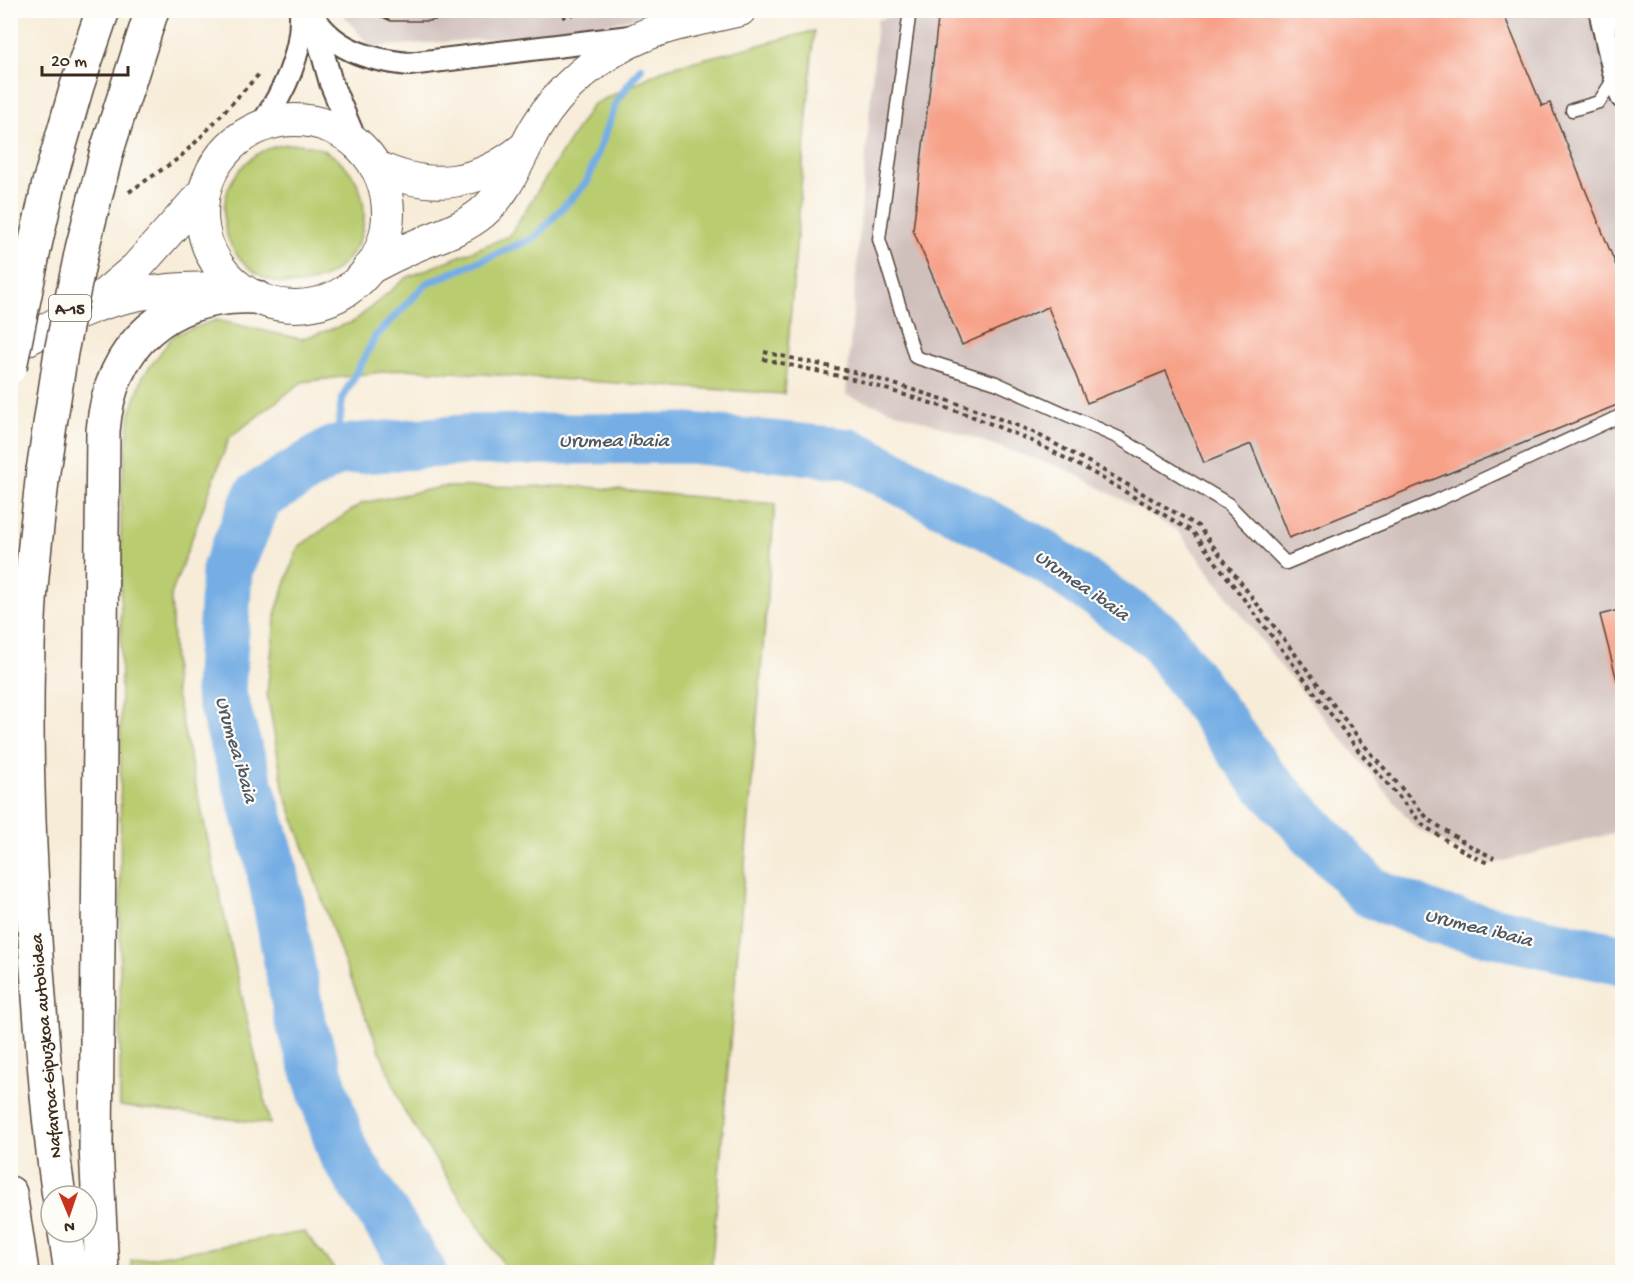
<svg xmlns="http://www.w3.org/2000/svg" width="1633" height="1283" font-family="'Gochi Hand',sans-serif">
  <style>
    .industrial { fill: #d0c0bc }
    .green { fill: #b9cc6f; stroke: #7a7b46; stroke-width: 1.5 }
    .lines { fill: none; stroke-linecap: round; stroke-linejoin: round }
    .stream { stroke: #74ade4; stroke-width: 8 }
    .river { stroke: #74ade4; stroke-width: 51 }
    .building { fill: #f7a189 }
    .service-casing { stroke: #57473a; stroke-width: 15 }
    .minor-casing { stroke: #57473a; stroke-width: 26 }
    .secondary-casing { stroke: #57473a; stroke-width: 34 }
    .motorway-casing { stroke: #57473a; stroke-width: 36 }
    .path { stroke: #57473a; stroke-width: 4; stroke-dasharray: 4.5 4.5; stroke-linecap: butt }
    .service { stroke: #fff; stroke-width: 12 }
    .minor { stroke: #fff; stroke-width: 22 }
    .secondary { stroke: #fff; stroke-width: 32 }
    .motorway { stroke: #fff; stroke-width: 33 }
    .motorway-bridge-casing { stroke: #57473a; stroke-width: 36; stroke-linecap: butt }
    .motorway-bridge { stroke: #fff; stroke-width: 33 }
    .labels { text-anchor: middle; stroke-width: 4.5; stroke-linejoin: round; paint-order: stroke }
    .shield { fill: #fdfcf7; stroke: #75695f; stroke-width: 1.5 }
    .shield-label { font-size: 16px; font-weight: bold; fill: #3b2a1e }
    .street-label { font-size: 18px; fill: #3b2a1e; stroke: #fdfcf7 }
    .water-label { font-size: 20px; font-style: italic; fill: #4f5863; stroke: #fdfcf7 }
  </style>
  <rect width="100%" height="100%" fill="#fdfcf7"/>
  <filter id="ink" filterUnits="userSpaceOnUse"><feTurbulence type="fractalNoise" baseFrequency=".0167" numOctaves="2"/><feDisplacementMap in="SourceGraphic" scale="12" xChannelSelector="R" yChannelSelector="G"/><feConvolveMatrix kernelMatrix="1 2 1 2 8 2 1 2 1" color-interpolation-filters="sRGB"/></filter>
  <filter id="wash" filterUnits="userSpaceOnUse"><feTurbulence type="fractalNoise" baseFrequency=".008" numOctaves="4" result="noise"/><feDisplacementMap in="SourceGraphic" scale="24" xChannelSelector="R" yChannelSelector="G"/><feGaussianBlur stdDeviation="1.35" result="paint"/><feColorMatrix in="noise" values="0 0 0 0 0 0 0 0 0 0 0 0 0 0 0 0 0 1.4 0 .05"/><feComposite in="paint" operator="in"/></filter>
  <g filter="url(#wash)">
    <rect width="100%" height="100%" fill="#f7ecd8"/>
    <g class="industrial">
      <path d="M912 10 1622 11V831L1487 865 1416 828 1280 665 1177 530 1068 470 846 395 877 20Z"/>
      <path d="M341 11H660L574 33 370 47Z"/>
    </g>
    <g class="green">
      <path d="M814 31 784 394 405 369 302 382 229 438 171 595 175 690 270 1124 120 1106 121 493 130 414 143 376 174 335 216 320 301 339 353 322 406 278 509 236 592 105 667 68Z"/>
      <circle cx="294" cy="214" r="70"/>
      <path d="M576 486 775 504 711 1272H503L502 1262 404 1111 343 959 284 791 267 693 276 611 298 547 362 503 442 487Z"/>
      <path d="M304 1232 337 1272H132L131 1261Z"/>
    </g>
    <g class="lines">
      <path class="stream" d="M336 450 342 399 376 336 426 284 534 238 587 182 617 101 641 68"/>
      <path class="river" d="M421 1272 343 1152 300 1021 269 855 220 692 227 570 258 497 336 450 466 440 690 438 851 454 1037 551 1159 636 1262 778 1370 892 1440 920 1622 960"/>
    </g>
    <g id="blocks">
      <g class="building">
        <path d="M367 10H481V12L429 21H391Z"/>
        <path d="M971 10H1502L1542 106 1550 103 1622 280V403L1289 538 1251 444 1204 463 1166 371 1087 403 1048 307 962 345 913 230 938 19Z"/>
        <path d="M1622 609V700L1600 615Z"/>
      </g>
    </g>
  </g>
  <g filter="url(#ink)">
    <use href="#blocks" fill-opacity="0" stroke="#57473a" stroke-width="1.5"/>
    <g class="lines">
      <defs>
        <g id="service">
          <path d="M910 10 879 239 915 357 996 383 1119 438 1228 504 1286 563 1436 501 1622 415"/>
          <path d="M1572 110 1599 102 1615 77"/>
        </g>
        <g id="minor">
          <path d="M310 10C329 49 369 60 409 64L630 37"/>
          <path d="M1604 10 1602 19 1615 76 1622 97"/>
          <path d="M1618 10 1622 19"/>
          <path d="M313 19 331 83 357 145"/>
          <path d="M260 127C284 92 303 54 301 10"/>
        </g>
        <g id="secondary">
          <circle cx="295" cy="213" r="93"/>
          <path d="M375 166C430 192 477 186 524 148"/>
          <path d="M368 269C381 262 395 255 408 249 434 237 460 231 482 213 510 189 519 156 537 126 560 87 601 53 643 36 673 23 708 18 740 10"/>
          <path d="M97 301 136 268 203 193"/>
          <path d="M10 348C34 336 57 323 80 312 128 291 183 286 235 289"/>
        </g>
        <g id="motorway">
          <path d="M108 147 152 10"/>
          <path d="M49 183 77 86 103 10"/>
          <path d="M43 471C38 521 31 571 29 620 24 733 29 845 36 956 42 1036 47 1117 59 1196"/>
          <path d="M10 1193 22 1272"/>
          <path d="M65 1232 71 1272"/>
          <path d="M102 1272 96 1147 103 431C110 344 168 293 256 297"/>
        </g>
      </defs>
      <use href="#service" class="service-casing"/>
      <use href="#minor" class="minor-casing"/>
      <use href="#secondary" class="secondary-casing"/>
      <use href="#motorway" class="motorway-casing"/>
      <g class="path">
        <path d="M562 17 590 10"/>
        <path d="M129 192 179 158 200 138 260 73"/>
        <path d="M764 352 858 373 972 408 1033 432 1094 465 1198 526 1364 745 1429 820 1472 847 1494 858"/>
        <path d="M763 359 857 380 969 415 1030 440 1090 471 1193 532 1358 750 1424 826 1468 854 1490 864"/>
      </g>
      <use href="#service" class="service"/>
      <use href="#minor" class="minor"/>
      <use href="#secondary" class="secondary"/>
      <use href="#motorway" class="motorway"/>
      <defs>
        <g id="motorway-bridge">
          <path d="M10 367 35 245 49 183"/>
          <path d="M43 471 61 352 82 249 108 147"/>
        </g>
      </defs>
      <use href="#motorway-bridge" class="motorway-bridge-casing"/>
      <use href="#motorway-bridge" class="motorway-bridge"/>
    </g>
  </g>
  <g class="labels">
    <rect class="shield" x="49" y="295" width="42" height="26" rx="4.5"/>
    <g class="shield-label">
      <text x="70" y="314">A-15</text>
    </g>
    <g class="street-label">
      <text transform="translate(45 1046) rotate(-95)" y="6">Nafarroa-Gipuzkoa autobidea</text>
    </g>
    <g class="water-label">
      <text x="614" y="446">Urumea ibaia</text>
      <text transform="translate(1083 584) rotate(35)" y="7">Urumea ibaia</text>
      <text transform="translate(238 749) rotate(74)" y="7">Urumea ibaia</text>
      <text transform="translate(1479 926) rotate(14)" y="7">Urumea ibaia</text>
    </g>
  </g>
  <rect width="1633" height="1283" fill="none" stroke="#fdfcf7" stroke-width="36"/>
  <g transform="translate(69 1214) rotate(178)"><circle r="28" fill="#fdfcf7" stroke="#afa8a0" stroke-width="1.5"/>
  <path d="M0-4.5L10 22L0 15L-10 22Z" fill="#c8321e"/>
  <text y="-9" font-size="16" font-weight="bold" text-anchor="middle" fill="#3b2a1e">N</text>
  </g>
  <path d="M42 66v9h86v-9" fill="none" stroke="#3b2a1e" stroke-width="3"/>
  <text x="51" y="66" font-size="18" fill="#3b2a1e" stroke="#fdfcf7" stroke-width="4.5" paint-order="stroke">20 m</text>
</svg>
